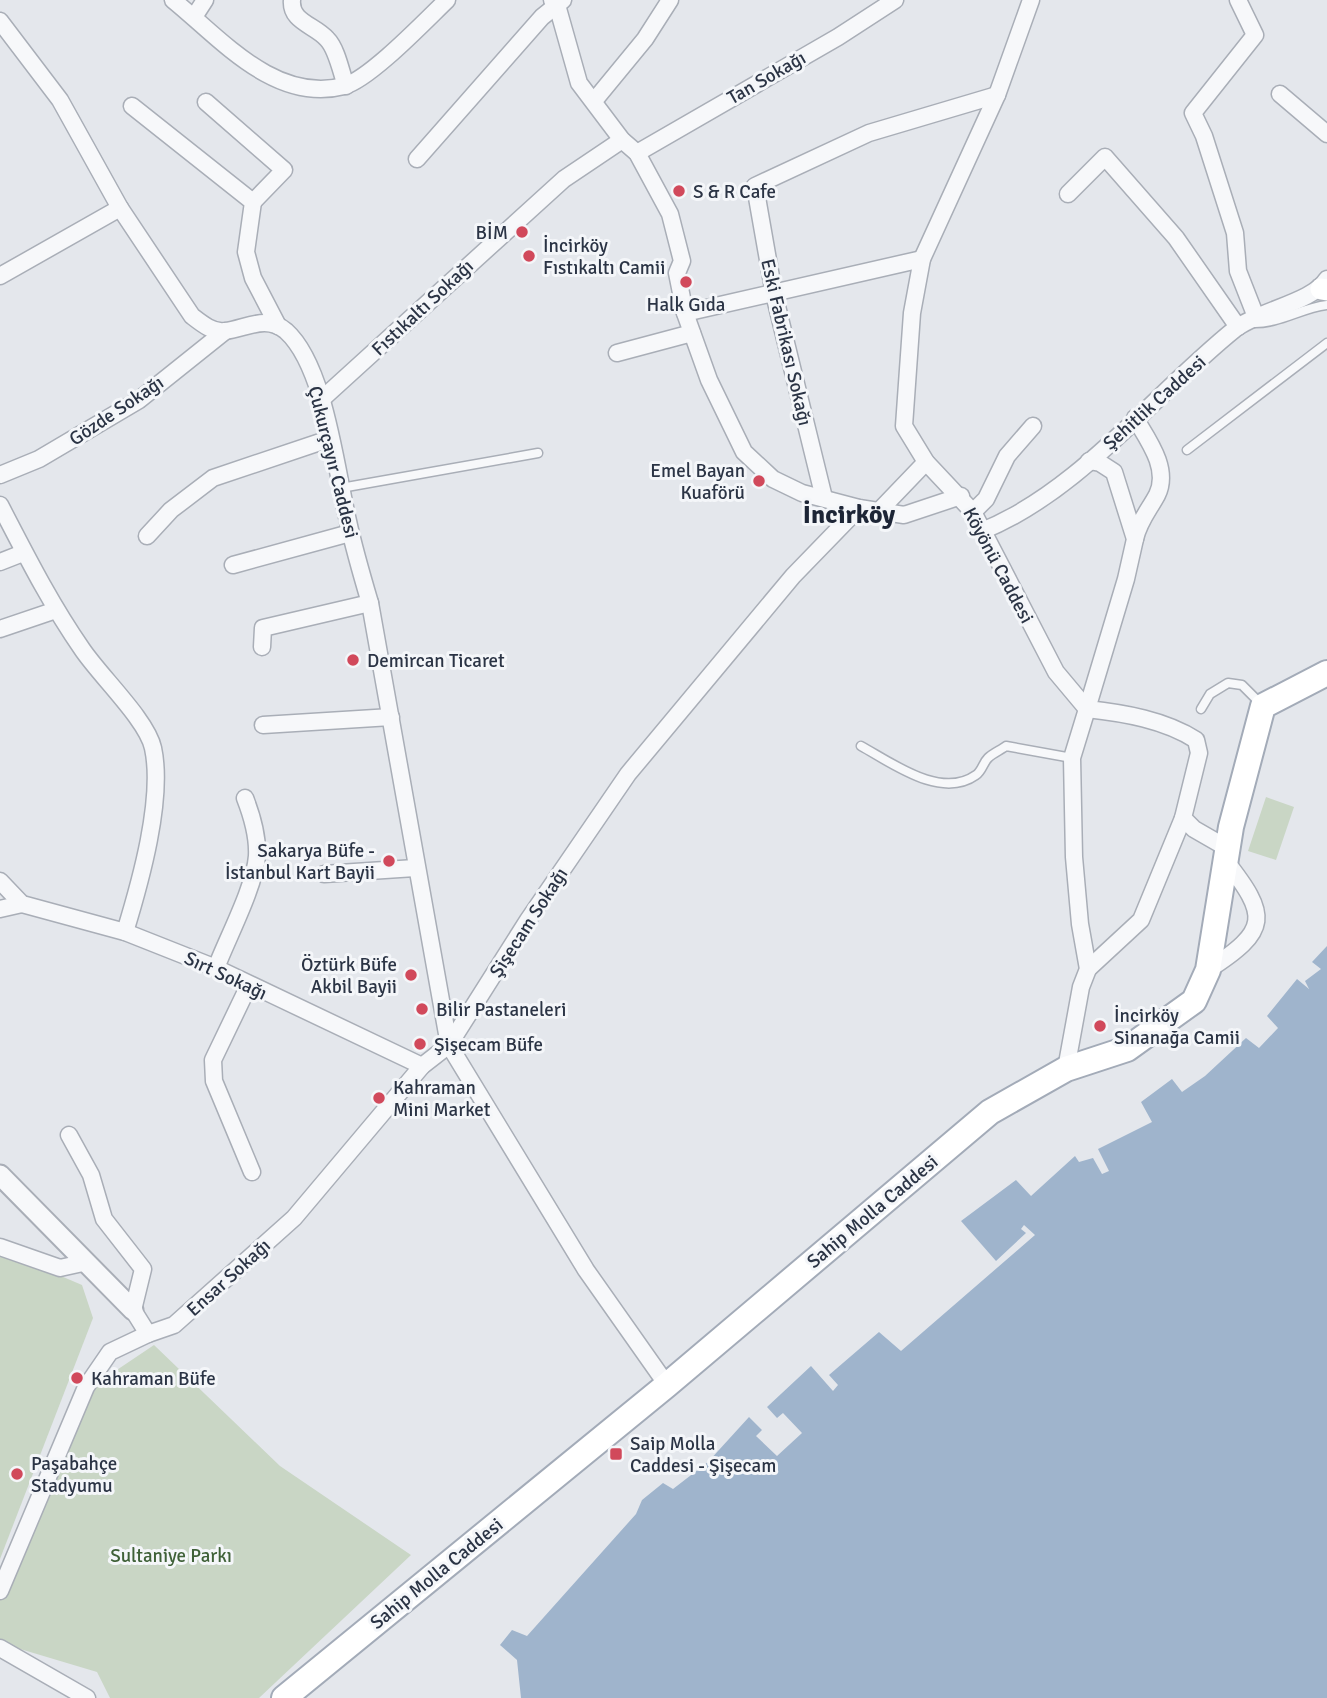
<svg xmlns="http://www.w3.org/2000/svg" width="1327" height="1698" font-family="Signika,sans-serif">
  <style>
    .green { fill: #c9d6c5 }
    .water { fill: #9fb4cc }
    .lines { fill: none; stroke-linecap: round; stroke-linejoin: round }
    .service-casing { stroke: #a9aeb7; stroke-width: 11 }
    .minor-casing { stroke: #a9aeb7; stroke-width: 19 }
    .tertiary-casing { stroke: #a9aeb7; stroke-width: 23 }
    .secondary-casing { stroke: #a9aeb7; stroke-width: 24 }
    .primary-casing { stroke: #a3abb8; stroke-width: 28 }
    .service { stroke: #f7f8fa; stroke-width: 8 }
    .minor { stroke: #f7f8fa; stroke-width: 16 }
    .tertiary { stroke: #f7f8fa; stroke-width: 19 }
    .secondary { stroke: #fff; stroke-width: 21 }
    .primary { stroke: #fff; stroke-width: 24 }
    .poi-dot { fill: #d1495b; stroke: #f4f6f9; stroke-width: 2.5 }
    .labels { text-anchor: middle; stroke-width: 6; stroke-linejoin: round; paint-order: stroke }
    .street-label { font-size: 19px; fill: #2b3445; stroke: #f4f6f9 }
    .poi-label { font-size: 19px; fill: #2b3445; stroke: #f4f6f9; text-anchor: start }
    .park-label { font-size: 19px; fill: #3f6138; stroke: #f4f6f9 }
    .district-label { font-size: 26px; font-weight: bold; fill: #1d2536; stroke: #f4f6f9 }
  </style>
  <rect width="100%" height="100%" fill="#e4e7ec"/>
  <g class="green">
    <path d="M1266 797 1294 807 1276 860 1248 851Z"/>
    <path d="M0 1250 82 1285 93 1318 0 1559Z"/>
    <path d="M154 1345 280 1466 411 1555 259 1698H110L97 1672 0 1643V1595L96 1384Z"/>
  </g>
  <path class="water" d="M1327 946V1698H521L517 1660 500 1645 512 1630 527 1636 636 1514 642 1500 663 1483 673 1489 708 1462 749 1417 762 1430 756 1436 777 1456 802 1433 783 1413 777 1418 767 1407 811 1366 833 1391 838 1385 829 1375 879 1332 901 1351 1035 1235 1024 1225 1021 1229 1026 1233 996 1261 961 1221 1016 1180 1031 1196 1075 1156 1079 1162 1093 1158 1102 1174 1109 1171 1098 1149 1152 1122 1141 1102 1172 1079 1182 1092 1205 1076 1246 1038 1259 1048 1278 1028 1267 1016 1297 979 1309 989 1305 981 1321 969 1312 962Z"/>
  <g class="lines">
    <defs>
      <g id="service">
        <path d="M1253 323C1279 324 1301 308 1327 305"/>
        <path d="M1187 450 1327 343"/>
        <path d="M341 488 538 453"/>
        <path d="M1201 709 1210 694 1228 683 1242 685 1261 704"/>
        <path d="M861 746C892 763 941 800 976 775 982 771 983 763 988 758 993 753 1001 750 1006 746L1072 758"/>
      </g>
      <g id="minor">
        <path d="M173 0C220 38 275 104 344 86 370 79 426 20 447 0"/>
        <path d="M292 0C290 22 315 25 327 39 337 49 341 72 346 86"/>
        <path d="M552 0 557 5 579 83 622 140 637 153 670 214 682 261 677 273 685 313 709 380 744 452 773 479 802 493 859 508 904 515 961 496"/>
        <path d="M1031 0 997 95 922 259 912 313 904 426 926 462 973 512 1056 672 1087 709 1072 758 1074 857 1080 924 1088 969 1081 987 1066 1069"/>
        <path d="M1238 0 1255 35 1193 113 1204 136 1235 233 1238 271 1256 317"/>
        <path d="M194 17 205 0"/>
        <path d="M0 21 60 100 120 208 192 316C201 323 213 333 225 331 245 329 266 314 286 331 325 366 336 470 348 521 354 549 362 576 370 603L449 1045 586 1270 667 1385"/>
        <path d="M1280 94 1327 134"/>
        <path d="M594 101 645 39 670 0"/>
        <path d="M206 102 284 170 253 202"/>
        <path d="M132 106 253 202 246 252 253 278 278 326"/>
        <path d="M637 153 838 37 895 0"/>
        <path d="M417 159 542 17 563 0"/>
        <path d="M1068 194 1105 157 1176 238 1238 327"/>
        <path d="M0 276 120 208"/>
        <path d="M685 313 922 259"/>
        <path d="M617 353 692 333"/>
        <path d="M322 399 564 179 622 140"/>
        <path d="M1089 461 1100 463 1114 472 1135 539 1126 579 1087 709C1124 713 1165 720 1196 740L1199 753 1183 818 1194 829 1227 848"/>
        <path d="M0 475 39 459 139 400 224 332"/>
        <path d="M824 498 774 294 755 186 869 133 997 95"/>
        <path d="M0 505C26 555 50 603 82 649 100 676 147 720 153 748 164 799 140 883 125 932"/>
        <path d="M879 511 926 462"/>
        <path d="M973 512 986 499 1007 456 1033 426"/>
        <path d="M982 531C1079 492 1154 394 1235 329 1260 310 1313 302 1327 279"/>
        <path d="M147 536 171 510 213 478 329 439"/>
        <path d="M1135 539C1139 521 1149 510 1157 495 1170 469 1148 440 1135 418"/>
        <path d="M0 562 23 553"/>
        <path d="M233 565 350 533"/>
        <path d="M0 629 56 610"/>
        <path d="M262 647 263 628 370 603"/>
        <path d="M263 725 391 717"/>
        <path d="M324 874 415 868"/>
        <path d="M0 881 22 904 125 932 216 968 422 1066"/>
        <path d="M0 909 22 904"/>
        <path d="M216 968C227 939 255 886 257 856 258 836 252 816 245 798"/>
        <path d="M1088 969 1141 920 1183 818"/>
        <path d="M1208 970C1270 930 1269 916 1225 860"/>
        <path d="M249 985 213 1060 214 1081 252 1172"/>
        <path d="M69 1135 91 1175 104 1219 143 1269 133 1310 148 1334"/>
        <path d="M0 1247 60 1268 87 1262"/>
        <path d="M0 1591 86 1387 110 1352 148 1334 174 1325 294 1218 422 1066 449 1045 528 920 628 774 793 576 859 508"/>
        <path d="M0 1648 87 1698"/>
      </g>
      <path id="tertiary" d="M0 1175 133 1310"/>
      <path id="secondary" d="M1321 289 1327 290"/>
      <path id="primary" d="M284 1698 667 1385 990 1112 1066 1069 1127 1049 1194 1001 1208 970 1231 827 1263 706 1327 673"/>
    </defs>
    <use href="#service" class="service-casing"/>
    <use href="#minor" class="minor-casing"/>
    <use href="#tertiary" class="tertiary-casing"/>
    <use href="#secondary" class="secondary-casing"/>
    <use href="#primary" class="primary-casing"/>
    <use href="#service" class="service"/>
    <use href="#minor" class="minor"/>
    <use href="#tertiary" class="tertiary"/>
    <use href="#secondary" class="secondary"/>
    <use href="#primary" class="primary"/>
  </g>
  <g class="poi-dot">
    <circle cx="679" cy="191" r="7"/>
    <circle cx="522" cy="232" r="7"/>
    <circle cx="529" cy="256" r="7"/>
    <circle cx="686" cy="282" r="7"/>
    <circle cx="759" cy="481" r="7"/>
    <circle cx="353" cy="660" r="7"/>
    <circle cx="389" cy="861" r="7"/>
    <circle cx="411" cy="975" r="7"/>
    <circle cx="422" cy="1009" r="7"/>
    <circle cx="1100" cy="1026" r="7"/>
    <circle cx="420" cy="1044" r="7"/>
    <circle cx="379" cy="1098" r="7"/>
    <circle cx="77" cy="1378" r="7"/>
    <rect x="609" y="1447" width="14" height="14" rx="3.5"/>
    <circle cx="17" cy="1474" r="7"/>
  </g>
  <g class="labels">
    <g class="street-label">
      <text transform="translate(766 77) rotate(-30)" y="7">Tan Sokağı</text>
      <text transform="translate(422 307) rotate(-43)" y="7">Fıstıkaltı Sokağı</text>
      <text transform="translate(787 342) rotate(77)" y="7">Eski Fabrikası Sokağı</text>
      <text transform="translate(1154 402) rotate(-42)" y="7">Şehitlik Caddesi</text>
      <text transform="translate(116 410) rotate(-34)" y="7">Gözde Sokağı</text>
      <text transform="translate(334 462) rotate(76)" y="7">Çukurçayır Caddesi</text>
      <text transform="translate(999 565) rotate(62)" y="7">Köyönü Caddesi</text>
      <text transform="translate(528 922) rotate(-57)" y="7">Şişecam Sokağı</text>
      <text transform="translate(226 975) rotate(25)" y="7">Sırt Sokağı</text>
      <text transform="translate(872 1211) rotate(-40)" y="7">Sahip Molla Caddesi</text>
      <text transform="translate(228 1277) rotate(-42)" y="7">Ensar Sokağı</text>
      <text transform="translate(436 1573) rotate(-39)" y="7">Sahip Molla Caddesi</text>
    </g>
    <g class="poi-label">
      <text x="693" y="198">S &amp; R Cafe</text>
      <text x="508" y="239" text-anchor="end">BİM</text>
      <text x="543" y="252">İncirköy<tspan x="543" dy="22">Fıstıkaltı Camii</tspan></text>
      <text x="686" y="311" text-anchor="middle">Halk Gıda</text>
      <text x="745" y="477" text-anchor="end">Emel Bayan<tspan x="745" dy="22">Kuaförü</tspan></text>
      <text x="367" y="667">Demircan Ticaret</text>
      <text x="375" y="857" text-anchor="end">Sakarya Büfe -<tspan x="375" dy="22">İstanbul Kart Bayii</tspan></text>
      <text x="397" y="971" text-anchor="end">Öztürk Büfe<tspan x="397" dy="22">Akbil Bayii</tspan></text>
      <text x="436" y="1016">Bilir Pastaneleri</text>
      <text x="1114" y="1022">İncirköy<tspan x="1114" dy="22">Sinanağa Camii</tspan></text>
      <text x="434" y="1051">Şişecam Büfe</text>
      <text x="393" y="1094">Kahraman<tspan x="393" dy="22">Mini Market</tspan></text>
      <text x="91" y="1385">Kahraman Büfe</text>
      <text x="630" y="1450">Saip Molla<tspan x="630" dy="22">Caddesi - Şişecam</tspan></text>
      <text x="31" y="1470">Paşabahçe<tspan x="31" dy="22">Stadyumu</tspan></text>
    </g>
    <g class="park-label">
      <text x="171" y="1562">Sultaniye Parkı</text>
    </g>
    <g class="district-label">
      <text x="849" y="523">İncirköy</text>
    </g>
  </g>
</svg>
